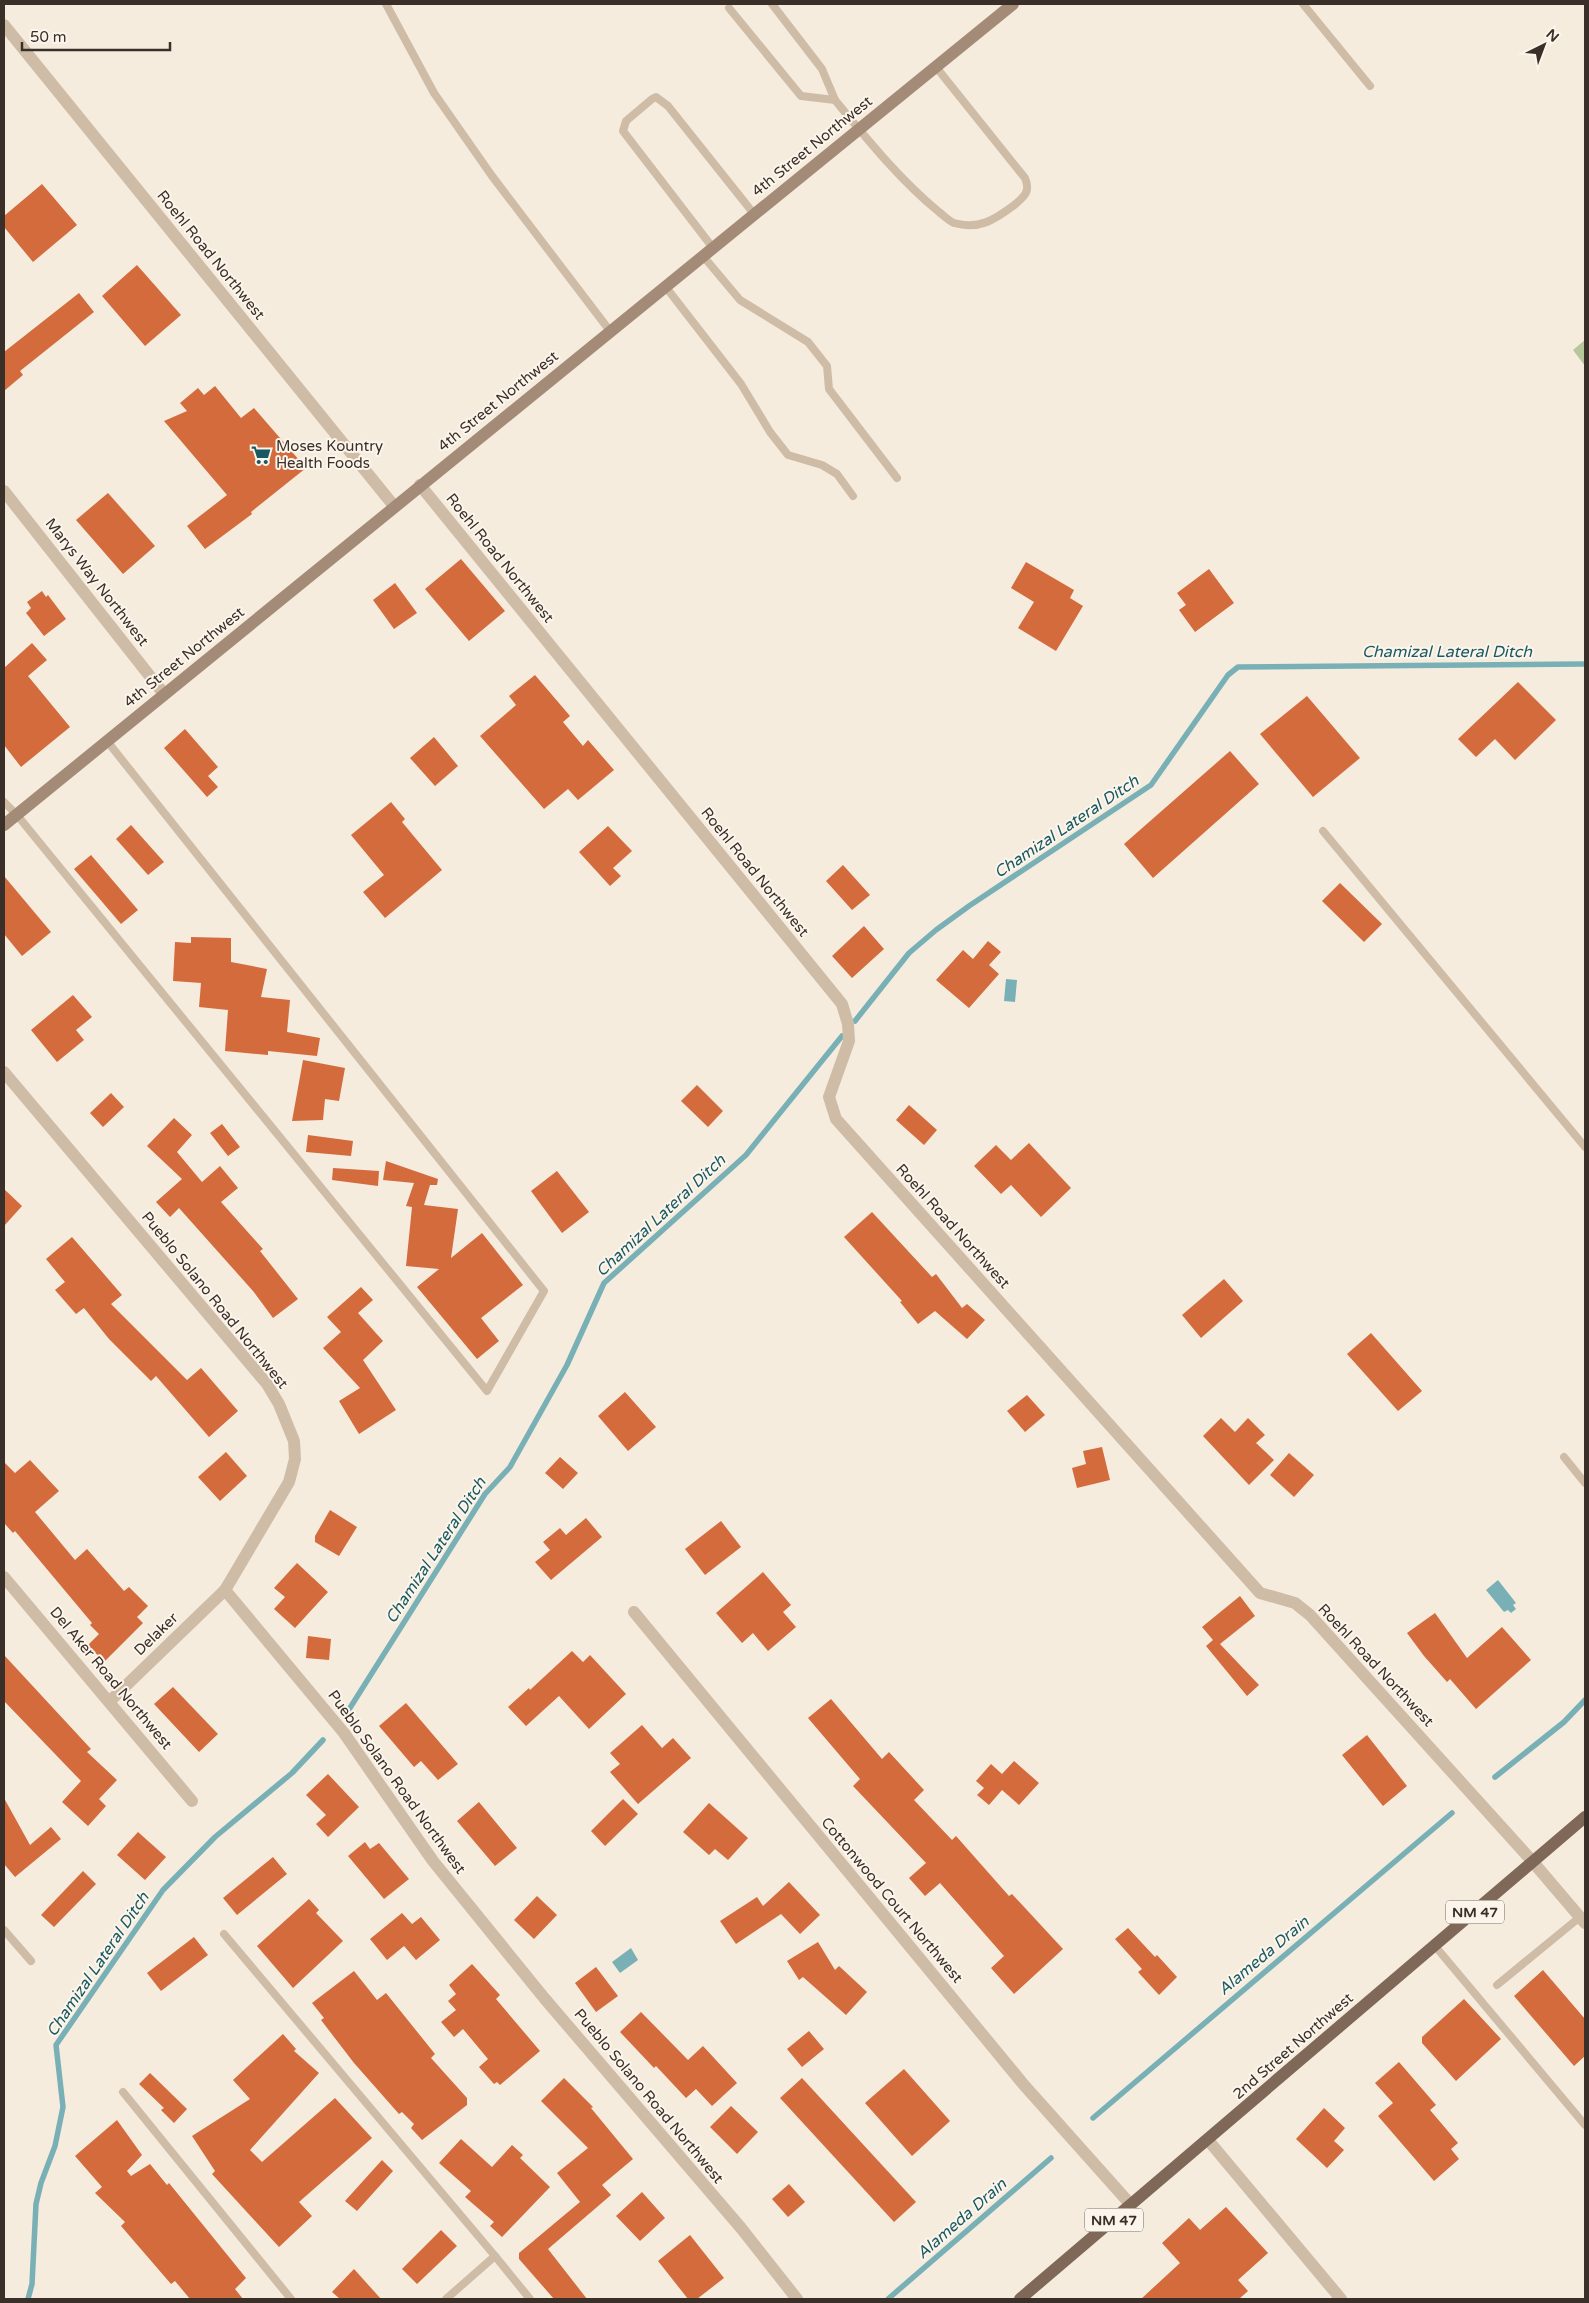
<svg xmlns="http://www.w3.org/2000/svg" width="1589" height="2303" font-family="'Varela Round',sans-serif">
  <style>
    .green { fill: #b5c79b }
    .water { fill: #79b0b6 }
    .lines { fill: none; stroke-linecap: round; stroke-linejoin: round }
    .stream { stroke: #79b0b6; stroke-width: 5.5 }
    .building { fill: #d36b3d }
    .service { stroke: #cfbca7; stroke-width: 8 }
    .minor { stroke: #cfbca7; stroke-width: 12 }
    .secondary { stroke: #a48b78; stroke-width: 12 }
    .primary { stroke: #7f6858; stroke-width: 12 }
    .labels { text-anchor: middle; stroke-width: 4; stroke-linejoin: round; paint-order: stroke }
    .shield { fill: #fcf5eb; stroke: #756b63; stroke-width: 1 }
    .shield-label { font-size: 14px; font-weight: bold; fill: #3b3029 }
    .street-label { font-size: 15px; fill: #3b3029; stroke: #fcf5eb }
    .poi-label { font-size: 15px; fill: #3b3029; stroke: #fcf5eb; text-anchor: start }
    .water-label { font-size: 16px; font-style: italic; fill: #195962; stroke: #fcf5eb }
  </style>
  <rect width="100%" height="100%" fill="#f5ecde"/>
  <path class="green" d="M1585 340V366L1573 350Z"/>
  <g class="water">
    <path d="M1006 979 1017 980 1015 1002 1004 1001Z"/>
    <path d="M1498 1580 1516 1603 1513 1605 1516 1609 1511 1613 1508 1610 1504 1612 1486 1590Z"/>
    <path d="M631 1948 638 1960 620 1973 612 1962Z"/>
  </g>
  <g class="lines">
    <g class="stream">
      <path d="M855 1021 909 953 936 930 969 906 1151 785 1228 675 1238 667 1585 664"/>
      <path d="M348 1711 485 1494 510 1467 567 1365 604 1283 746 1155 842 1036"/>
      <path d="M1495 1777 1564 1722 1585 1700"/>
      <path d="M1093 2118 1452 1813"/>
      <path d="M28 2299 32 2284 36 2204 41 2183 55 2146 63 2107 56 2045 163 1890 215 1837 292 1773 323 1740"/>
      <path d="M888 2299 1051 2158"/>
    </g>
  </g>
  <g class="building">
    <path d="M42 184 77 225 33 262 4 227V216Z"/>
    <path d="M137 265 181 315 145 346 102 296Z"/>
    <path d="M79 293 94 312 20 371 23 375 4 391V352Z"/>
    <path d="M215 386 241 418 254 408 306 468 251 512 252 514 205 549 187 526 227 495 164 421 187 411 180 403 198 388 204 395Z"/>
    <path d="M108 493 155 546 123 574 76 520Z"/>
    <path d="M461 559 505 611 469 641 425 589Z"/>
    <path d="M1026 562 1074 590 1070 598 1083 606 1056 651 1018 628 1034 602 1011 588Z"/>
    <path d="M1209 569 1234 603 1195 632 1179 610 1186 605 1177 593Z"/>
    <path d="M395 583 417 613 394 629 373 600Z"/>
    <path d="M42 591 46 597 48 595 66 619 44 636 26 613 31 608 27 602Z"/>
    <path d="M32 643 47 660 28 676 70 727 21 767 4 745V668Z"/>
    <path d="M535 675 570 716 563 722 583 746 588 740 614 770 578 800 568 789 544 809 480 736 516 705 509 696Z"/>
    <path d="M1518 682 1556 720 1515 760 1495 739 1476 757 1458 739Z"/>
    <path d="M1307 696 1360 758 1313 797 1260 734Z"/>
    <path d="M185 729 218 767 208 776 218 787 207 797 164 748Z"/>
    <path d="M434 737 458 766 435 786 410 758Z"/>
    <path d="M1230 751 1259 784 1153 878 1124 844Z"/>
    <path d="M391 802 405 819 402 822 442 870 385 918 363 892 384 875 351 835Z"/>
    <path d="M131 825 164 862 148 875 116 839Z"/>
    <path d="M608 826 632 851 613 868 621 876 610 886 579 852Z"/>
    <path d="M91 855 138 910 121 924 74 869Z"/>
    <path d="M843 865 870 895 852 910 826 881Z"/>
    <path d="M4 876 51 932 22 956 4 934Z"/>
    <path d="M1340 883 1382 924 1364 942 1322 901Z"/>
    <path d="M864 926 884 949 852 978 832 956Z"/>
    <path d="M191 937 231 938V962L267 969 261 997 290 1000 287 1032 320 1038 317 1056 268 1051V1055L225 1051 228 1010 199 1007 201 983 173 981 175 942 191 943Z"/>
    <path d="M988 941 1001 952 989 965 999 974 969 1008 936 980 963 950 973 959Z"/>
    <path d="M73 995 92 1017 76 1030 84 1040 57 1062 31 1030Z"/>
    <path d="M303 1060 345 1068 339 1101 325 1099 323 1120 292 1121Z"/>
    <path d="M697 1085 723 1111 708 1127 681 1101Z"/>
    <path d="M111 1093 124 1107 103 1127 90 1113Z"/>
    <path d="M909 1105 937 1130 924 1145 896 1120Z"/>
    <path d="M174 1118 192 1135 177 1152 202 1182 220 1166 238 1188 221 1202 263 1249 260 1251 298 1299 273 1318 253 1291 179 1208 170 1217 156 1202 182 1179 147 1146Z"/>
    <path d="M222 1124 240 1147 228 1156 210 1133Z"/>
    <path d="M308 1135 353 1141 351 1156 306 1152Z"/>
    <path d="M1029 1143 1071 1188 1041 1217 1011 1185 1001 1194 974 1166 996 1145 1011 1160Z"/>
    <path d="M386 1161 438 1179 437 1185H430L424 1205 458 1209 451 1258 482 1233 523 1285 481 1318 499 1341 477 1359 417 1287 439 1269 406 1266 412 1207 406 1206 414 1183 383 1180Z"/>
    <path d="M333 1168 379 1171 378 1186 332 1180Z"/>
    <path d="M557 1171 589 1212 562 1233 531 1191Z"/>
    <path d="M4 1189 22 1206 4 1226Z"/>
    <path d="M872 1212 932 1277 936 1274 962 1308 967 1304 985 1320 967 1339 935 1311 918 1324 900 1302 902 1301 844 1237Z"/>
    <path d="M72 1237 122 1295 111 1304 187 1380 201 1368 238 1411 209 1437 156 1376 151 1381 109 1339 84 1308 76 1314 55 1290 65 1282 46 1259Z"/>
    <path d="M1224 1279 1243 1301 1201 1338 1182 1315Z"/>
    <path d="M361 1287 373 1300 358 1313 383 1341 363 1360 396 1410 359 1434 339 1401 360 1388 323 1348 341 1332 327 1317Z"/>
    <path d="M1371 1333 1422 1391 1398 1411 1347 1354Z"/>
    <path d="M625 1392 656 1427 628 1451 598 1416Z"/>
    <path d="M1027 1395 1045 1415 1025 1432 1007 1411Z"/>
    <path d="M1221 1418 1235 1432 1248 1418 1265 1435 1256 1443 1274 1460 1249 1485 1203 1436Z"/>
    <path d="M1102 1447 1110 1480 1077 1488 1072 1468 1086 1464 1083 1451Z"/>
    <path d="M226 1452 247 1476 220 1501 198 1477Z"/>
    <path d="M1289 1453 1314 1475 1294 1497 1270 1475Z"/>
    <path d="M560 1457 578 1473 563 1489 545 1473Z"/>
    <path d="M30 1460 59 1491 35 1512 75 1560 87 1549 124 1591 129 1587 148 1606 137 1617 143 1623 104 1662 88 1645 99 1634 90 1625 92 1623 15 1531 13 1533 4 1523V1462L15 1473Z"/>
    <path d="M330 1510 357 1527 339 1556 315 1542V1536Z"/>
    <path d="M586 1518 602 1537 551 1580 535 1562 550 1550 543 1542 560 1528 566 1535Z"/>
    <path d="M721 1521 741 1547 705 1575 685 1549Z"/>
    <path d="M297 1563 328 1592 295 1628 274 1609 285 1597 274 1588Z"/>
    <path d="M763 1572 791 1605 783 1612 796 1627 768 1651 753 1633 742 1643 716 1613Z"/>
    <path d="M1240 1596 1255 1616 1220 1644 1259 1685 1247 1696 1206 1646 1213 1640 1202 1627Z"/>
    <path d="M1435 1613 1467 1658 1502 1627 1531 1660 1476 1709 1450 1679 1447 1682 1424 1656 1407 1633Z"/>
    <path d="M308 1636 331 1639 329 1660 306 1658Z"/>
    <path d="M572 1651 583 1662 590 1655 626 1694 589 1729 559 1696 526 1726 508 1707 529 1688 530 1690Z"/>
    <path d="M4 1655 91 1749 87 1752 117 1780 99 1799 106 1806 88 1826 62 1802 81 1781 4 1701Z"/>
    <path d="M173 1687 218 1734 199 1752 154 1704Z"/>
    <path d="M831 1699 882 1759 889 1752 924 1790 914 1800 952 1840 956 1836 1009 1896 1012 1894 1063 1949 1014 1994 991 1968 1004 1956 940 1883 925 1896 909 1878 926 1863 853 1786 860 1779 808 1718Z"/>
    <path d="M406 1703 458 1764 438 1780 421 1761 414 1767 379 1726Z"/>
    <path d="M642 1725 662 1748 673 1738 691 1758 638 1804 610 1772 620 1764 610 1753Z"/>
    <path d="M1367 1735 1407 1786 1383 1806 1342 1755Z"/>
    <path d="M1014 1761 1039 1783 1019 1805 1002 1790 989 1805 977 1795 984 1788 976 1781 991 1764 1002 1774Z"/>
    <path d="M328 1774 359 1807 328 1837 316 1824 326 1815 306 1795Z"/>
    <path d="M4 1798 30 1845 51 1827 61 1839 15 1877 4 1864Z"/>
    <path d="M623 1799 638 1814 605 1846 591 1831Z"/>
    <path d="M479 1802 517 1848 495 1866 457 1821Z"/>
    <path d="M709 1803 748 1838 728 1860 715 1849 709 1855 683 1832Z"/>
    <path d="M138 1832 166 1857 145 1880 117 1855Z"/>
    <path d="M365 1842 370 1849 379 1843 409 1879 384 1899 348 1856Z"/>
    <path d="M273 1857 287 1874 237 1915 223 1898Z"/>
    <path d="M83 1871 96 1884 54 1927 41 1915Z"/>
    <path d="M789 1882 820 1915 800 1934 781 1914 736 1944 720 1921 757 1897 763 1906Z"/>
    <path d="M537 1896 557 1915 534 1939 514 1920Z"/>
    <path d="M309 1899 319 1910 316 1913 343 1941 293 1988 257 1946Z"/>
    <path d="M402 1913 412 1924 421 1917 440 1940 416 1960 404 1946 387 1960 370 1939Z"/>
    <path d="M1128 1928 1155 1957 1157 1955 1177 1977 1159 1995 1138 1972 1142 1969 1115 1939Z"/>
    <path d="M194 1937 208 1955 161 1991 147 1973Z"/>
    <path d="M818 1942 835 1970 839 1966 867 1992 846 2015 803 1977 799 1980 787 1961Z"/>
    <path d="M472 1964 500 1995 496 1999 540 2051 500 2085 497 2082 494 2084 479 2067 488 2059 463 2029 454 2037 441 2022 456 2010 448 2001 456 1994 449 1985Z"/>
    <path d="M596 1967 618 1996 596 2012 575 1983Z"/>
    <path d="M1543 1970 1585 2019V2056L1574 2066 1514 1996Z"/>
    <path d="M354 1971 377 2000 386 1993 435 2054 431 2058 467 2098V2105L422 2140 411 2128 414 2124 402 2112 399 2114 354 2063 321 2020 324 2018 312 2003Z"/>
    <path d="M1464 1999 1501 2039 1456 2081 1422 2043V2037Z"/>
    <path d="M641 2012 688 2060 703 2046 737 2083 712 2106 696 2089 686 2098 656 2066 654 2068 620 2032Z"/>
    <path d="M809 2031 824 2049 802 2067 787 2049Z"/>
    <path d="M283 2034 296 2049 294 2051 319 2073 250 2150 262 2162 335 2098 372 2138 299 2202 312 2216 279 2247 212 2174 215 2171 192 2136 250 2099 233 2080Z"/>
    <path d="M1399 2062 1436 2105 1430 2110 1458 2143 1451 2149 1459 2159 1434 2181 1378 2116 1393 2103 1375 2083Z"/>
    <path d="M904 2069 950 2121 912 2156 865 2103Z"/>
    <path d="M150 2073 187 2109 174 2123 161 2110 164 2108 139 2084Z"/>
    <path d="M564 2078 593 2107 591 2108 633 2159 602 2185 611 2195 548 2249 587 2299H554L519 2259V2253L580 2202 557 2173 588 2148 541 2101Z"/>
    <path d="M802 2078 916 2202 894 2222 780 2098Z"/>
    <path d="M731 2106 758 2132 737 2154 710 2127Z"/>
    <path d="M1324 2108 1345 2128 1334 2141 1344 2150 1327 2168 1296 2139Z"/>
    <path d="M117 2120 142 2155 127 2171 131 2176 150 2164 167 2185 169 2183 246 2278 235 2289 243 2299H190L175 2281 171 2284 121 2226 125 2222 95 2193 102 2187 75 2156Z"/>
    <path d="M461 2139 492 2167 512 2145 523 2155 520 2158 550 2187 502 2237 490 2226 494 2222 465 2197 471 2191 439 2163Z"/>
    <path d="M382 2160 393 2171 357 2211 345 2201Z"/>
    <path d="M789 2184 805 2202 788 2217 772 2199Z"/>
    <path d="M642 2192 665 2218 640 2241 616 2216Z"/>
    <path d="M1226 2207 1268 2253 1238 2280 1248 2291 1239 2299H1141L1180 2263 1162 2243 1189 2218 1200 2230Z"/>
    <path d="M441 2230 457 2246 417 2284 402 2269Z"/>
    <path d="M690 2235 724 2278 697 2299H688L658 2261Z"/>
    <path d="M354 2269 381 2299H340L332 2292Z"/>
  </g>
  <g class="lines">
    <g class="service">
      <path d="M386 4 434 93 492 176 610 331"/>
      <path d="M772 4 822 69 835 100"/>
      <path d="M1303 4 1370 86"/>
      <path d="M729 8 801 96 835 100C867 139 899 179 939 212 943 215 949 221 954 223 979 230 994 220 1013 206 1024 197 1031 192 1025 178L936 67"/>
      <path d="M713 248 623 131 626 121 652 99 656 97 668 106 754 214"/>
      <path d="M703 256 740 300 808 342 827 366 829 389 897 478"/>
      <path d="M665 286 741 384 770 432 788 455 822 465 837 474 853 496"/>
      <path d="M4 802 17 815 487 1391 544 1291 107 741"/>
      <path d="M1323 831 1585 1147"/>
      <path d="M1564 1457 1585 1483"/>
      <path d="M4 1930 31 1961"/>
      <path d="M224 1934 495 2256"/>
      <path d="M1435 1946 1585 2125"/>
      <path d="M1497 1985 1580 1917"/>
      <path d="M123 2092 291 2299"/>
      <path d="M446 2299 495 2256 530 2299"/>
    </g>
    <g class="minor">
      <path d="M4 25 394 506"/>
      <path d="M420 485 842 1004 848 1024 849 1041 829 1097 836 1119 1260 1593 1295 1603 1310 1615 1533 1862 1585 1923"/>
      <path d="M4 491 164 694"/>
      <path d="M4 1072 267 1384 279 1404 294 1441 295 1459 289 1482 225 1590 110 1701"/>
      <path d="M4 1577 192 1801"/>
      <path d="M225 1590 344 1733 433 1861 545 1999 741 2228 797 2299"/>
      <path d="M634 1612 1024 2085 1131 2205"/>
      <path d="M1208 2140 1341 2299"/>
    </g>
    <path class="secondary" d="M4 825 1013 4"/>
    <path class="primary" d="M1020 2299 1585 1817"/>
  </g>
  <defs>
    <symbol id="supermarket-bare" viewBox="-9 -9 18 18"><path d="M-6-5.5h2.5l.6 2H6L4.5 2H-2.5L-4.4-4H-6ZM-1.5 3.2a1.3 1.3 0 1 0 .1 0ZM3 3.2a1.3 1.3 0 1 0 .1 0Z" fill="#195962" stroke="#fcf5eb" stroke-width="2.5" paint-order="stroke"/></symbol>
  </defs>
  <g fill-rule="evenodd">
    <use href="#supermarket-bare" x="247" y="441" width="28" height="28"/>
  </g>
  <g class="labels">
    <g class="shield">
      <rect x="1446" y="1900.5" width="58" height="23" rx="4"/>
      <rect x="1085" y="2208.5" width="58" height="23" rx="4"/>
    </g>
    <g class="shield-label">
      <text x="1475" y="1917">NM 47</text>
      <text x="1114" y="2225">NM 47</text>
    </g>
    <g class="street-label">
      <text transform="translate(812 146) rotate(-39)" y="5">4th Street Northwest</text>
      <text transform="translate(211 255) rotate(51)" y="5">Roehl Road Northwest</text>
      <text transform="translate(498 401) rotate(-39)" y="5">4th Street Northwest</text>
      <text transform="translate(500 558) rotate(51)" y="5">Roehl Road Northwest</text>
      <text transform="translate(97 582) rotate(52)" y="5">Marys Way Northwest</text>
      <text transform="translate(184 657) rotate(-39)" y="5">4th Street Northwest</text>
      <text transform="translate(755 872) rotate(51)" y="5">Roehl Road Northwest</text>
      <text transform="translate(953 1226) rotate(48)" y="5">Roehl Road Northwest</text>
      <text transform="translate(215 1300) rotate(51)" y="5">Pueblo Solano Road Northwest</text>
      <text transform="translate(156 1634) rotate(-44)" y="5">Delaker</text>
      <text transform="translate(1376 1665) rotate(47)" y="5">Roehl Road Northwest</text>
      <text transform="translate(111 1678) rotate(50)" y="5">Del Aker Road Northwest</text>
      <text transform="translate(397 1782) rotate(54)" y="5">Pueblo Solano Road Northwest</text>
      <text transform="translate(892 1900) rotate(50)" y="5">Cottonwood Court Northwest</text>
      <text transform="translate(1293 2046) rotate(-41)" y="5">2nd Street Northwest</text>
      <text transform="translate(649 2096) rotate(50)" y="5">Pueblo Solano Road Northwest</text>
    </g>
    <g class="poi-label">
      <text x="276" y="451">Moses Kountry<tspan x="276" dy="17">Health Foods</tspan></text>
    </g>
    <g class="water-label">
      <text x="1447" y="657">Chamizal Lateral Ditch</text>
      <text transform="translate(1066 826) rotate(-34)" y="6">Chamizal Lateral Ditch</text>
      <text transform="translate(660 1215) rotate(-43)" y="6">Chamizal Lateral Ditch</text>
      <text transform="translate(435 1550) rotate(-57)" y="6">Chamizal Lateral Ditch</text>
      <text transform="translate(1263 1955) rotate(-40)" y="6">Alameda Drain</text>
      <text transform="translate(97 1964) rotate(-56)" y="6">Chamizal Lateral Ditch</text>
      <text transform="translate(961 2218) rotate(-41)" y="6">Alameda Drain</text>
    </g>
  </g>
  <rect width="1589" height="2303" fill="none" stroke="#3b3029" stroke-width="10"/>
  <g transform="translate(1544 45) rotate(42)" stroke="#fcf5eb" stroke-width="4" paint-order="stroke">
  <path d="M0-4L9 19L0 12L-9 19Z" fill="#3b3029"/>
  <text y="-8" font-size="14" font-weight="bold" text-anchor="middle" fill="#3b3029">N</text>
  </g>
  <path d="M22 42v8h148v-8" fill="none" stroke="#3b3029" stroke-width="2.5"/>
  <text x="30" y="42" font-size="15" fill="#3b3029" stroke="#fcf5eb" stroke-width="4" paint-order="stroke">50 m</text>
</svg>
